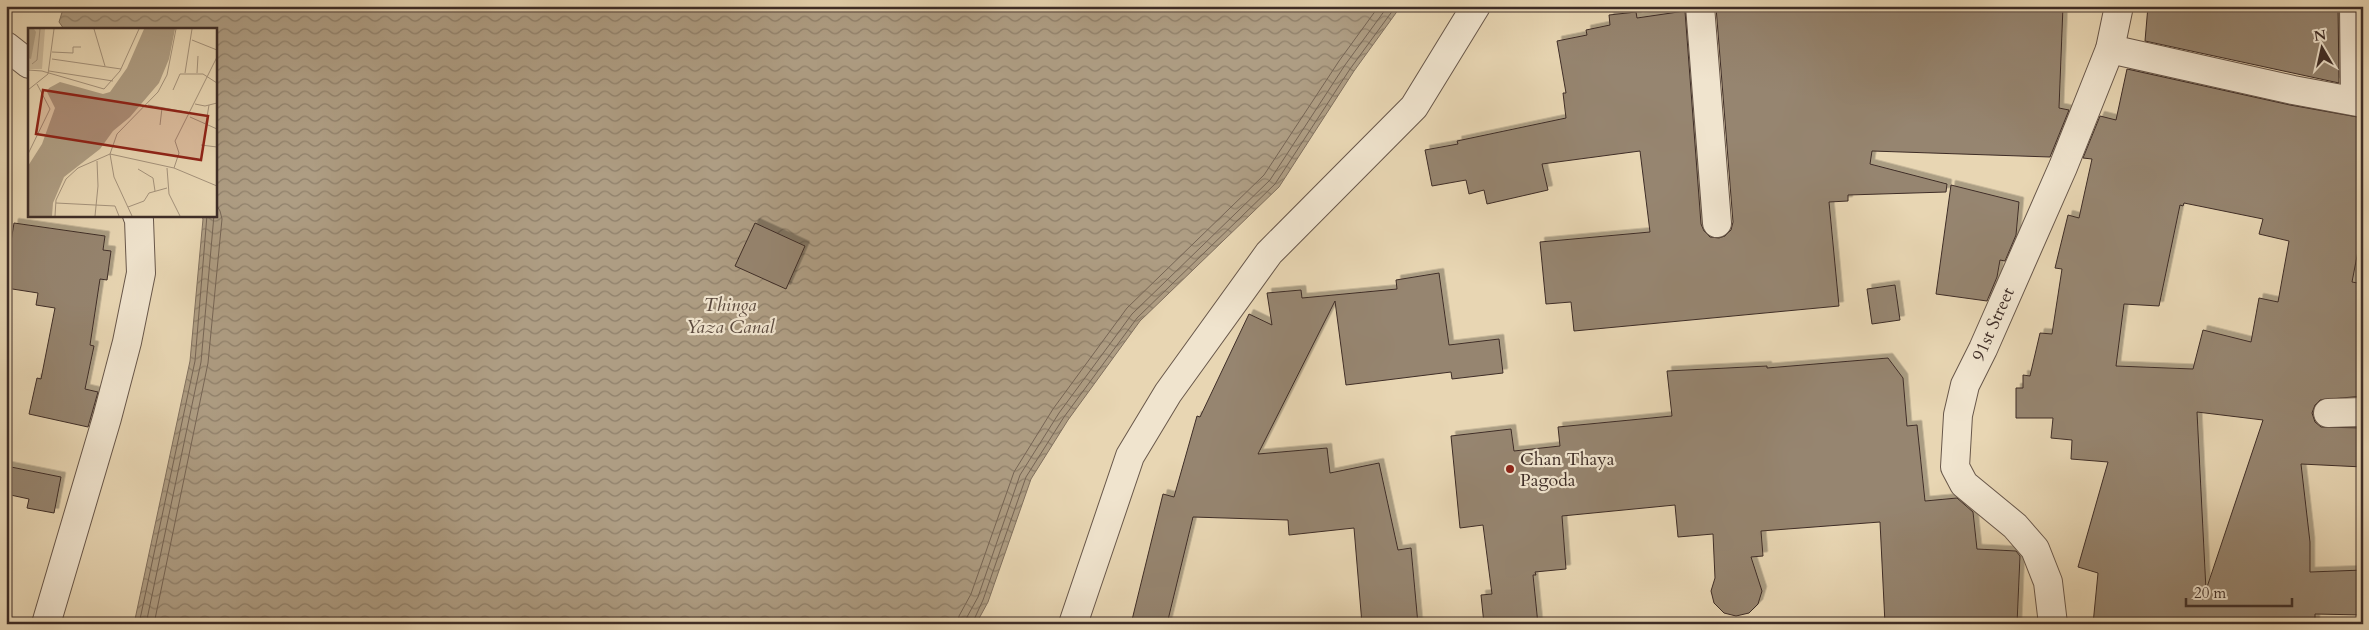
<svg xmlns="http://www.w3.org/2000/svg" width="2369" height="630" font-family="Cardo,serif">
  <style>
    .water { fill: url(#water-waves); stroke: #81705e }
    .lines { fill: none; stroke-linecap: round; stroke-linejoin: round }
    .shore { stroke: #766555; stroke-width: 1 }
    .building { fill: #968570; stroke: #3e2d27; fill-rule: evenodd; filter: url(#shadow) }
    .street-casing { stroke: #68574a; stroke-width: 30 }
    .street { stroke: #f0e4ce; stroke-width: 28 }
    .poi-dot { fill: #8f2418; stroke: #f0e4ce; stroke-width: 2 }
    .labels { text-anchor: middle; stroke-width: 4.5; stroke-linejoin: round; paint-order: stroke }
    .street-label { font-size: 18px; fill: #3e2d27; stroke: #f0e4ce }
    .poi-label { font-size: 18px; fill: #3e2d27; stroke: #f0e4ce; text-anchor: start }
    .water-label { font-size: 19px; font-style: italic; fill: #5a493e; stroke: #f0e4ce }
    .inset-road { fill: none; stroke: #a4927b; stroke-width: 1 }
    .view { fill: #8f2418; fill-opacity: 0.15; stroke: #8f2418; stroke-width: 2.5 }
    .inset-edge { fill: none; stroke: #3e2d27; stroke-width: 2.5 }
  </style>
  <defs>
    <pattern id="water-waves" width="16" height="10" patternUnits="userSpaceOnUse" patternTransform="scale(1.25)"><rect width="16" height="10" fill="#ae9d83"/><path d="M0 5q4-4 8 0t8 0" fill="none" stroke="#8f806b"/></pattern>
    <filter id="shadow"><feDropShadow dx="4.5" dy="-4.5" stdDeviation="0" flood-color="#0004"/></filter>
  </defs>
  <rect width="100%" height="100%" fill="#e8d6b3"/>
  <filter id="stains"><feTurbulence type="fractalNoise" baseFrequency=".004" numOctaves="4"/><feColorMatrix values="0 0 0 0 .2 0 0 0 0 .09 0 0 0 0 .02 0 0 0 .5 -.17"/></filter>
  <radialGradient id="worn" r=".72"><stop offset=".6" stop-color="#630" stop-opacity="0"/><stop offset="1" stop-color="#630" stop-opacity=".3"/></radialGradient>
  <path class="water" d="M64 6H1401L1354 71 1279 187 1140 321 1068 420 1031 479 988 602 976 624H134L190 361 203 219 201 215H215V29H64L59 22Z"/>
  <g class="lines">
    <g class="shore">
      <path d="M139 624 195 361 207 215"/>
      <path d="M146 624 201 362 214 215"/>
      <path d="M154 624 208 363 222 219 220 211 215 202"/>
      <path d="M958 624 959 616 971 594 1014 472 1053 409 1127 308 1264 175 1339 61 1379 6"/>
      <path d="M966 624 967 617 978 597 1020 475 1059 413 1132 314 1270 180 1345 65 1388 6"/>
      <path d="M972 624 983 600 1026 477 1064 417 1137 318 1275 184 1350 69 1396 6"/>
    </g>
  </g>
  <g class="building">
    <path d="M2063 6 2059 108 2069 110 2050 157 1872 151 1870 164 1947 184 1946 192 1848 195V201L1829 202 1839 306 1574 331 1571 302 1546 304 1540 242 1650 232 1640 151 1542 164 1548 190 1487 204 1484 190 1469 194 1466 180 1432 186 1425 150 1458 144 1457 141 1566 118 1563 93H1566L1557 41 1587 35 1586 30 1610 25 1609 15 1636 12 1637 18 1685 11 1701 224 1704 231 1710 237 1719 238 1725 236 1731 230 1733 222 1716 7Z"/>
    <path d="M2148 6H2338L2339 83 2145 41Z"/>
    <path d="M2127 69 2290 105 2363 118V225L2352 282 2363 284V396L2320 400 2315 405 2312 413 2315 422 2321 427 2363 428V467L2301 464 2310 542V572L2363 570V615L2315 614V624H2093L2098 573 2078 567 2108 462 2071 459 2072 440 2051 438 2053 418H2016V388H2023V375L2030 376 2040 333 2052 334 2062 269 2055 268 2068 215 2079 218 2092 159 2083 158 2100 116 2116 120ZM2184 203 2263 219 2259 234 2289 241 2278 302 2259 298 2251 342 2203 330 2193 369 2116 366 2124 304 2159 306 2180 205 2183 206ZM2197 412 2263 420 2206 590Z"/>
    <path d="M1951 185 2019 202 2016 235 2005 261 2000 260 1997 277 1987 301 1936 294Z"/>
    <path d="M14 223 105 236 103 250 111 251 107 280 100 279 90 345 94 346 85 389 98 392 88 427 29 414 37 378 41 379 55 308 36 305 38 293 6 288V260H8Z"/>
    <path d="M755 223 805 246 786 289 735 266Z"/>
    <path d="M1439 273 1449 345 1499 339 1503 373 1452 379 1451 372 1346 385 1335 301 1258 454 1327 448 1330 473 1379 463 1398 550 1411 548 1418 624H1362L1354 528 1289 535 1288 520 1193 517 1167 624H1131L1163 494 1174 497 1197 416 1200 417 1249 314 1272 325 1267 293 1301 290 1302 298 1397 289 1396 280Z"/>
    <path d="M1895 285 1900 320 1872 324 1867 289Z"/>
    <path d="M1888 358 1903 378 1907 426 1917 425 1925 501 1957 498 1973 512 1977 549 2016 551 2020 556 2017 624H1885L1880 522 1761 531 1763 556 1751 557 1762 591 1758 604 1749 613 1736 616 1724 613 1714 603 1711 591 1715 578 1713 534 1678 537 1675 505 1562 516 1566 569 1535 572 1536 575H1533L1538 624H1484L1481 595 1492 594 1483 525 1460 528 1451 436 1511 429 1514 451 1560 446 1558 427 1672 416 1667 371 1767 366V368Z"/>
    <path d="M6 466 61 477 54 513 27 508 29 499 6 494Z"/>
  </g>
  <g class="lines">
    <defs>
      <g id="street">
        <path d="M1700 6 1717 223"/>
        <path d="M2354 6 2355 101"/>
        <path d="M6 46 29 64"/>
        <path d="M2110 49 2293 90 2363 103"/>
        <path d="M2328 413 2363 412"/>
        <path d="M46 624 107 418 127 342 141 273 139 220 137 215"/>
        <path d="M1073 624 1130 456 1168 393 1269 253 1414 107 1476 6"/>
        <path d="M2053 624 2048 582 2035 549 2015 526 1964 484 1955 467 1958 415 1965 385 1983 349 2063 167 2110 49 2119 6"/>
      </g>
    </defs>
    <use href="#street" class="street-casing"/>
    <use href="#street" class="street"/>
  </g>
  <circle class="poi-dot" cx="1510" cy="469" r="5"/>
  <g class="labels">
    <g class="street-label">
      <text transform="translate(1993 324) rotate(-66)" y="6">91st Street</text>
    </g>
    <g class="poi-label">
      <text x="1520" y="465">Chan Thaya<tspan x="1520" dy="21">Pagoda</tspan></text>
    </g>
    <g class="water-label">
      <text x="730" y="311">Thinga<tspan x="730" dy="22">Yaza Canal</tspan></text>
    </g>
  </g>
  <g transform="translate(28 28)">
    <rect width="189" height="189" fill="#e8d6b3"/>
    <path d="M0 1H17L14 41H0Z" fill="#cbb99b"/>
    <path d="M0 1H6L8 4 3 31 0 30ZM116 1H147L141 31 131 55 102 89 85 103 72 121 36 149 25 175 24 188H0V138L14 116 27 80 19 64 21 60 32 54 75 66 82 64 99 40Z" fill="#ae9d83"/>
    <path class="inset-road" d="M66 1 77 38M164 12 189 22M24 24 45 25V19H53M24 31 93 41M4 36 9 32 12 1M0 42 14 43 76 61 92 43 111 1M21 43 85 53M157 45 164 1M169 45 170 28M0 62 20 46 26 1M145 62 152 46H175L189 55M167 76 177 78 189 75M120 77 163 85M162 89 189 101M178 95 181 77M132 97 134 80M173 117 189 119M0 126 22 81 9 56M139 140 141 166 152 188M146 140 151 125 147 113 189 29M110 141 125 150 127 163M28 175 87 178 91 188M100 179 116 173 121 165 139 160M27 188 28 172 38 151 50 140 82 126 89 106 130 64 139 47 148 1M67 188 70 158 69 133M104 188 86 149 82 126 146 140 189 158"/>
    <path class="view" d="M15 62 180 88 173 132 8 106Z"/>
    <rect width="189" height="189" class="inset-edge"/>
  </g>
  <rect width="2369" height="630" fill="none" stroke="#e8d6b3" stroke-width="25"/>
  <rect x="8" y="8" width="2354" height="615" fill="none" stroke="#3e2d27" stroke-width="2.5"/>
  <rect x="12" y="12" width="2344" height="605" fill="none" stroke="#3e2d27"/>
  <g transform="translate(2322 48) rotate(351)" stroke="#f0e4ce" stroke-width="4" paint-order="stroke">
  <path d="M0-4L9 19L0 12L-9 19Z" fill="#3e2d27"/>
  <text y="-8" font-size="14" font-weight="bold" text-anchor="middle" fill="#3e2d27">N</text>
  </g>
  <path d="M2186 598v8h106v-8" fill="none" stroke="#3e2d27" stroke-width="2.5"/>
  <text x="2194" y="598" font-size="15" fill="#3e2d27" stroke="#f0e4ce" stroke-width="4" paint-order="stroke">20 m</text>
  <rect width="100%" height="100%" filter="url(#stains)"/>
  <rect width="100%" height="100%" fill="url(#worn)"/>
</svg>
